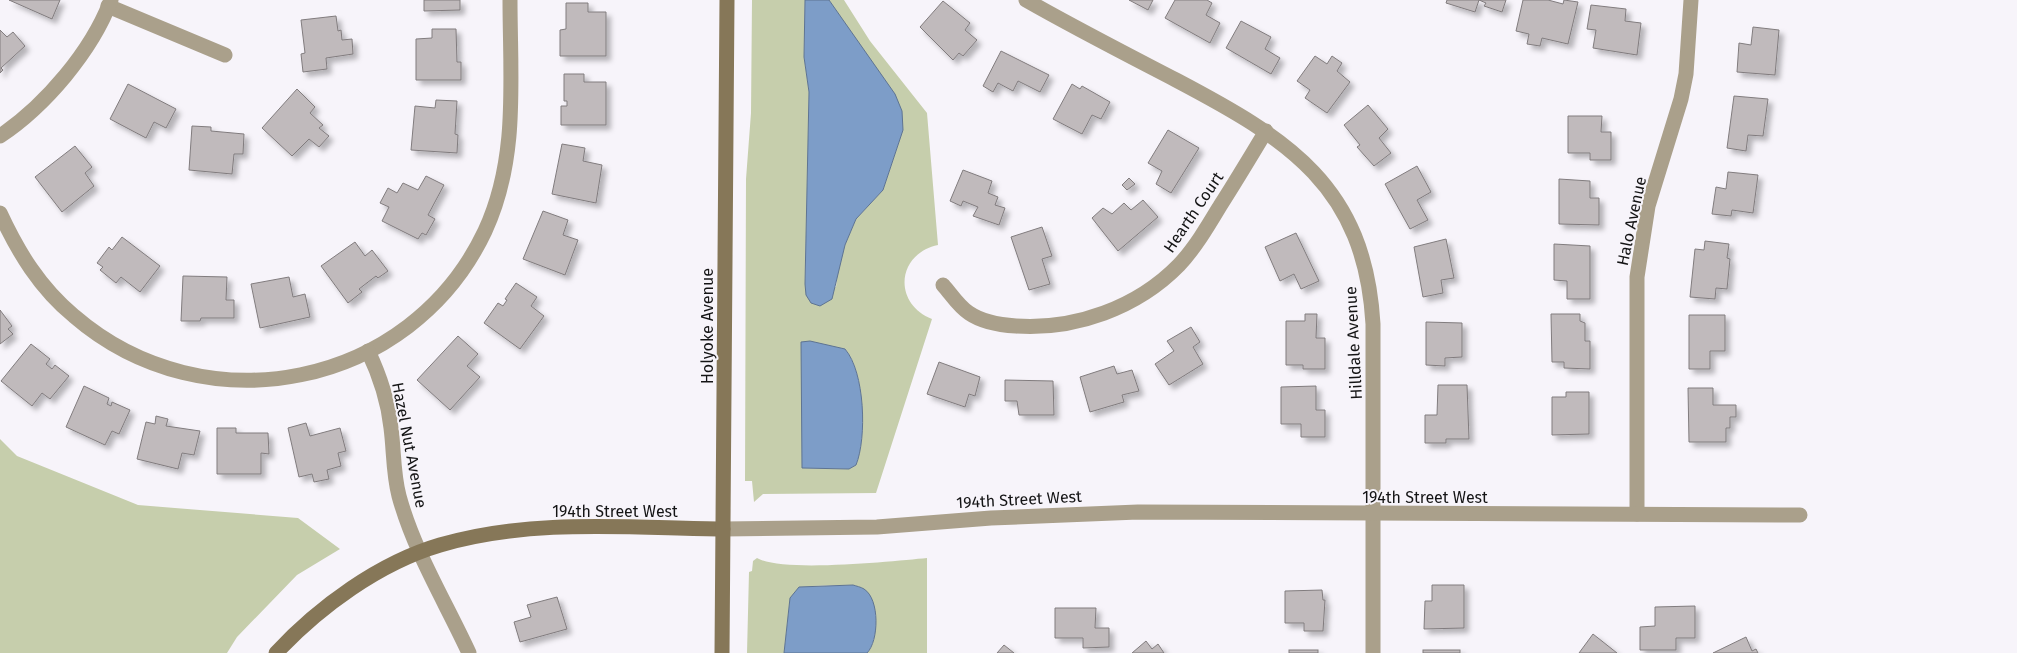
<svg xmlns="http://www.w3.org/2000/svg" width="2017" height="653" font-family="'Fira Sans',sans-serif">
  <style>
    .green { fill: #c6ceac; fill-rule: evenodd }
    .water { fill: #7d9dc8; stroke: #5e7492 }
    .building { fill: #c0babc; stroke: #817c7e; filter: url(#shadow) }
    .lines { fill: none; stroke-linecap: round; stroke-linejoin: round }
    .street { stroke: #aaa08b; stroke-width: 15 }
    .secondary { stroke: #867758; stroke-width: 15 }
    .labels { text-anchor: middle; stroke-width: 4; stroke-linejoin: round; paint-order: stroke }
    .street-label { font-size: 16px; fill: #141415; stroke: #f7f4fa }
  </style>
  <defs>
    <filter id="shadow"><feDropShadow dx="4.5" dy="4.5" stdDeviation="2.5" flood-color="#0004"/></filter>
  </defs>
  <rect width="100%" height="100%" fill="#f7f4fa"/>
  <g class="green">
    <path d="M752 0H805L804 57 809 92 805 284 836 287 838 266 845 245 856 219 883 190 899 142 853 36 829 0H844L870 41 927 113 938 245C896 254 893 304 932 319L876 493 763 494 754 502 752 481H745L746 179 751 113ZM828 346 845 349C865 371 867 438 856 465L849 469 802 468Z"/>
    <path d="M0 439 17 456 138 505 298 518 340 549 297 575 237 637 227 653H0Z"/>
    <path d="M757 558C781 573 895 561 927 558V653H867C876 644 875 626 876 613L853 585 812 586 790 599 784 653H747L749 572 752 571 753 561Z"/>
  </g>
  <g class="water">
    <path d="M805 0H829L895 94 902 111 903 130 883 190 856 219 845 245 832 299 820 306 811 303 806 295 805 284 809 92 804 57Z"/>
    <path d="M810 341 845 349C865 372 867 438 856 465L849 469 802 468 801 342Z"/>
    <path d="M853 585C856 586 861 587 864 589 880 599 879 641 867 653H784L790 598 799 587Z"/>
  </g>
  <g class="building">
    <path d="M9 0H60L52 19Z"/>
    <path d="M424 0H460V10L424 11Z"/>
    <path d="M1129 0H1153L1148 10Z"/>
    <path d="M1175 0H1207L1212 3 1206 15 1220 23 1210 43 1165 18Z"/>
    <path d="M1447 0H1506L1502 12 1484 6 1486 3 1479 0 1475 12 1446 3Z"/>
    <path d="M1523 0H1548L1563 4 1564 0 1578 2 1568 44 1542 38 1540 46 1527 44 1529 34 1516 31Z"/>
    <path d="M943 1 970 23 965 30 977 40 963 56 959 53 953 60 920 27Z"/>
    <path d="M566 3H588V12H606V56H560V30L566 29Z"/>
    <path d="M1591 5 1626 9 1625 21 1641 23 1637 55 1593 48 1596 30 1587 29Z"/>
    <path d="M336 16 338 31 341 30 342 40 352 39 353 54 326 58 327 69 303 72 301 54 305 53 301 20Z"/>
    <path d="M1241 21 1271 37 1265 49 1280 58 1271 74 1226 48Z"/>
    <path d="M1753 27 1779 30 1775 75 1737 72 1739 43 1751 45Z"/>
    <path d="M432 29H456L457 62H461V80H416V39L432 38Z"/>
    <path d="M0 30 7 37 13 32 25 46 1 68 3 70 0 73Z"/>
    <path d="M1001 51 1049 75 1040 92 1018 81 1013 91 998 83 993 92 983 86Z"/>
    <path d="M1315 56 1327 64 1332 56 1342 63 1337 71 1350 82 1327 113 1305 98 1310 90 1297 81Z"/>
    <path d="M564 74H584V82H606V125H561V106H567V101H564Z"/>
    <path d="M128 84 176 109 166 128 154 122 146 138 110 119Z"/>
    <path d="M1072 84 1080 89 1082 86 1110 102 1101 119 1092 115 1082 134 1053 119Z"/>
    <path d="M297 89 315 107 310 113 323 125 319 128 329 136 319 147 309 139 292 156 262 128Z"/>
    <path d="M1734 96 1768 99 1763 136 1748 135 1746 151 1727 148Z"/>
    <path d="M436 100 457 101 455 134 458 135 457 153 411 150 415 106 435 108Z"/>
    <path d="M1368 105 1388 129 1379 138 1391 153 1374 166 1357 147 1360 145 1344 125Z"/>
    <path d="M1568 116H1602L1601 132H1611V160H1590V153H1568Z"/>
    <path d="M192 126 211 127V131L244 134 243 154H234L232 174 189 170Z"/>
    <path d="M1168 130 1199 148 1171 193 1156 184 1162 171 1148 163Z"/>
    <path d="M562 144 585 148 583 161 602 165 596 203 552 194Z"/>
    <path d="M75 146 92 167 85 173 94 186 62 212 35 177Z"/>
    <path d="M1417 166 1431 192 1417 200 1428 220 1410 229 1385 184Z"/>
    <path d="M963 170 992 181 988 193 998 197 995 205 1005 208 999 225 973 216 978 207 963 201 961 206 950 201Z"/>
    <path d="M1728 172 1758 175 1753 213 1732 210 1731 216 1712 214 1716 187 1726 189Z"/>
    <path d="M426 176 444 185 428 215 435 219 426 235 422 233 418 239 382 221 389 207 380 203 388 188 397 193 403 183 418 190Z"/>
    <path d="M1129 178 1135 184 1127 190 1122 185Z"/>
    <path d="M1559 179 1590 181V198H1599V225L1559 224Z"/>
    <path d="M1143 200 1158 217 1118 251 1092 218 1103 208 1112 214 1124 203 1131 210Z"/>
    <path d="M543 211 568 220 563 235 578 240 565 275 523 259Z"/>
    <path d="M1042 227 1052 256 1042 259 1050 284 1029 290 1011 237Z"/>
    <path d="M1296 233 1319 281 1301 289 1294 274 1280 281 1265 247Z"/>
    <path d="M122 237 160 266 140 292 121 277 116 283 100 270 103 267 97 263 109 247 112 250Z"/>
    <path d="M1446 239 1454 278 1441 280 1443 293 1423 297 1414 247Z"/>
    <path d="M1705 241 1729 244 1727 258 1730 259 1727 289 1716 288 1715 299 1690 297 1695 249 1704 250Z"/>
    <path d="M355 242 365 256 372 250 388 271 378 278 376 276 359 289 362 292 348 303 321 266Z"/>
    <path d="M1554 244 1590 246V299H1567V281L1554 280Z"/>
    <path d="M183 276 227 277 226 300H234V318H201L200 321H181Z"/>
    <path d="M289 277 293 297 305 294 310 317 260 328 251 284Z"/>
    <path d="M516 283 537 297 531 306 544 316 520 349 484 323 498 303 503 306 507 300 505 299Z"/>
    <path d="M0 310 12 326 8 329 13 334 0 344Z"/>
    <path d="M1305 314H1317L1316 338H1325V369H1303V365H1286V321H1305Z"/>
    <path d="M1551 314H1580V321L1585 323V341H1590V369L1564 368V362H1552Z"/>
    <path d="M1689 315H1725V351H1710V369H1689Z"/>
    <path d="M1426 322 1462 323V357L1445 358V366L1426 365Z"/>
    <path d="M1191 327 1200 342 1193 347 1203 364 1169 385 1155 364 1174 351 1167 341Z"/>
    <path d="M458 336 478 354 467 366 480 377 450 410 417 380Z"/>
    <path d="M31 344 50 359 46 364 52 369 55 365 69 376 50 399 42 393 32 406 1 381Z"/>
    <path d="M939 362 980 377 975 396 969 394 965 407 927 394Z"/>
    <path d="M1114 366 1117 374 1132 370 1139 391 1122 395 1124 402 1090 412 1080 377Z"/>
    <path d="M1005 380 1053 381 1054 415H1019L1017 401H1005Z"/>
    <path d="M1438 385H1467L1469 439H1446V443H1425V415H1437Z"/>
    <path d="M84 386 109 398 107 404 111 406 112 402 130 410 119 434 112 431 105 445 66 427Z"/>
    <path d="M1316 386V410H1325V437H1301V424H1281V387Z"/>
    <path d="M1688 388H1713V405H1736V417H1730V428H1726V442H1689Z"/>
    <path d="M1566 392H1589V434L1552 435V397H1566Z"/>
    <path d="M156 416 168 419 166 426 200 431 194 455 182 453 178 469 137 459 146 422 155 424Z"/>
    <path d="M306 423 310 436 340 428 346 451 338 453 341 466 327 470 329 479 314 482 312 474 299 477 288 428Z"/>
    <path d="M217 428H236V433H268L269 454 261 453V474H217Z"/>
    <path d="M1432 585H1464V628L1424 629 1425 601H1432Z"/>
    <path d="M1322 590 1323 600H1325L1323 631H1304V623H1285V591Z"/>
    <path d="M557 597 567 629 520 642 514 622 531 617 527 605Z"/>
    <path d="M1695 606V638H1676V650H1640V627L1655 626V607Z"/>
    <path d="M1055 608H1096L1095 628H1109V647L1083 648V638H1055Z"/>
    <path d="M1593 634 1617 653H1579Z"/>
    <path d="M1746 637 1752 651 1756 649 1758 653H1713Z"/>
    <path d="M1146 641 1152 649 1158 644 1164 653H1132Z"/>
    <path d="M1004 645 1014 653H997Z"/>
    <rect x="1289" y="650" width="29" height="3"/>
    <rect x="1423" y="650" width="37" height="3"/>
  </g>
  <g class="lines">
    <g class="street">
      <path d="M1026 0C1075 28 1126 54 1176 80 1288 139 1365 186 1373 324V653"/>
      <path d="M108 6 225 55"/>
      <path d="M0 136C45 106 92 51 111 0"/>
      <path d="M0 213C18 252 40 288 74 316 205 429 411 388 485 231 519 158 510 78 510 0"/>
      <path d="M943 285C951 294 959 307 969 313 982 322 1000 325 1016 326 1075 330 1137 308 1179 265 1195 248 1208 226 1220 206 1236 181 1251 156 1266 131"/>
      <path d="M368 351C380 376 388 400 391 428 394 451 393 473 399 496 414 551 445 601 469 653"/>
      <path d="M1637 514V277L1648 206 1681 99 1686 74 1691 0"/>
      <path d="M723 529 877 527 991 518 1138 512 1800 515"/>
    </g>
    <g class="secondary">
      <path d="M276 653C319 607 379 563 440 545 531 518 630 528 723 529"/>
      <path d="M722 653 727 0"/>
    </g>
  </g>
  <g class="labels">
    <g class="street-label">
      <text transform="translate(1193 212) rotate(-56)" y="6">Hearth Court</text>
      <text transform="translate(1631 221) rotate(-78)" y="6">Halo Avenue</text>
      <text transform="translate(707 326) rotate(-90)" y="6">Holyoke Avenue</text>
      <text transform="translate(1353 343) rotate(-93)" y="6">Hilldale Avenue</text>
      <text transform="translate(410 445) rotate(79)" y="6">Hazel Nut Avenue</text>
      <text x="1425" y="503">194th Street West</text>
      <text transform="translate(1019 499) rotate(-3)" y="6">194th Street West</text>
      <text x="615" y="517">194th Street West</text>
    </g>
  </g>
</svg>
